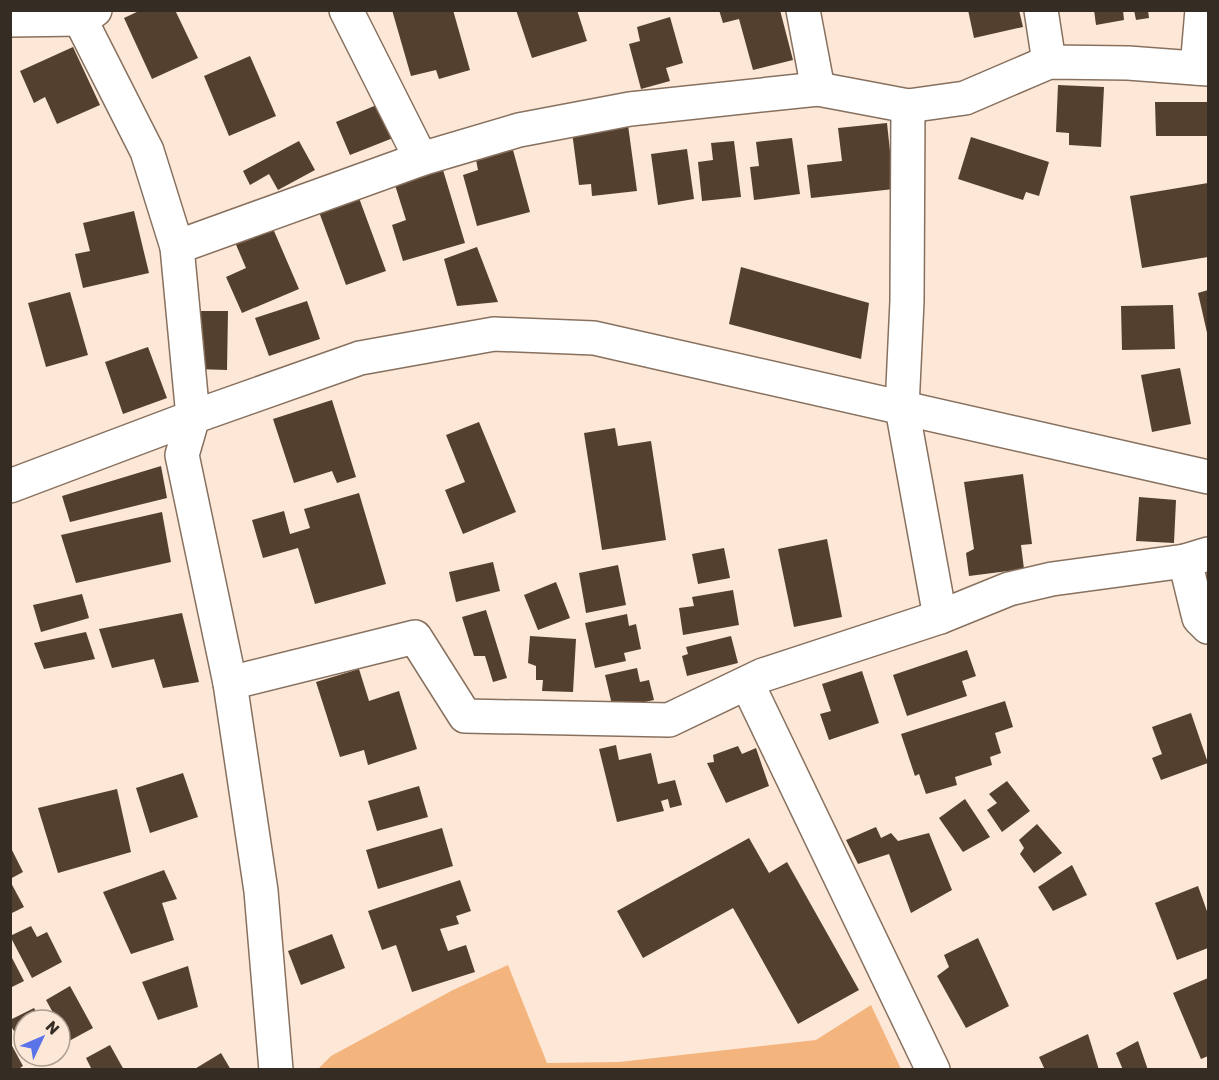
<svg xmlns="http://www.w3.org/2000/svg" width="1219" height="1080" font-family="Rubik,sans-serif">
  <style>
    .green { fill: #f4b47d }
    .building { fill: #54402f }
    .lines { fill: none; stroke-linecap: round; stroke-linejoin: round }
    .minor-casing { stroke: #87705e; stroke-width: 36 }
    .tertiary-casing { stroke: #87705e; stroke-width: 36 }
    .minor { stroke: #fff; stroke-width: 33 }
    .tertiary { stroke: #fff; stroke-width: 33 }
  </style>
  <rect width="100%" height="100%" fill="#fde8d8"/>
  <path class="green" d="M508 965 547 1063 619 1062 816 1040 871 1005 901 1069H318L331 1056 453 990Z"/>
  <g class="building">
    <path d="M141 10H175L198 58 152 79 124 18Z"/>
    <path d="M392 10H453L470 70 439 79 436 70 411 76Z"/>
    <path d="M516 10H577L587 41 532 58Z"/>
    <path d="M719 10H780L793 60 753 70 739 19 723 23Z"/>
    <path d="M968 10H1019L1023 27 974 38Z"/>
    <path d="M1094 10H1123L1124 20 1096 25Z"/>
    <path d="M1134 10H1148L1149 18 1136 20Z"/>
    <path d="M670 17 683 63 666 68 670 81 641 89 629 44 640 41 637 27Z"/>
    <path d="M73 47 100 105 57 124 45 97 34 103 20 71Z"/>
    <path d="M250 56 276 116 229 136 204 76Z"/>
    <path d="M1058 85 1104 87 1101 147 1069 145V133L1056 132Z"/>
    <path d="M1155 102H1208V136H1156Z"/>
    <path d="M379 104 393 138 350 155 336 122Z"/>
    <path d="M887 123 894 189 811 198 807 165 842 161 838 128Z"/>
    <path d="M628 125 637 191 592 196 591 184 579 185 572 132Z"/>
    <path d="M971 137 1049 162 1039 196 1026 192 1023 200 958 179Z"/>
    <path d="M792 138 800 194 754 200 750 167 759 166 756 142Z"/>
    <path d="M299 141 315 170 278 190 269 174 250 185 243 171Z"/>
    <path d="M734 141 741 197 702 201 698 162 713 160 711 143Z"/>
    <path d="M687 149 694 199 658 205 651 154Z"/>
    <path d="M513 150 530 212 477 226 463 175 478 170 476 160Z"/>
    <path d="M443 170 465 243 403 261 392 225 406 220 395 185Z"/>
    <path d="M1208 183V257L1142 268 1130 196Z"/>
    <path d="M359 198 386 271 346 285 319 212Z"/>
    <path d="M134 211 149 273 83 288 75 254 90 251 83 223Z"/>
    <path d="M271 224 299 289 242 313 226 277 246 268 234 240Z"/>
    <path d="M477 247 498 302 457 306 444 259Z"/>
    <path d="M741 267 869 303 861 359 729 324Z"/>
    <path d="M1208 290V337L1198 293Z"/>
    <path d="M70 292 88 355 46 367 28 303Z"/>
    <path d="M307 301 320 339 269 356 255 318Z"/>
    <path d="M1173 305 1175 349 1122 350 1121 306Z"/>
    <path d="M196 311H228L227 370 195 369Z"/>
    <path d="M148 347 167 398 123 414 105 362Z"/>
    <path d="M1180 368 1191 424 1152 432 1141 375Z"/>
    <path d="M332 400 356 477 337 483 332 471 294 483 273 419Z"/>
    <path d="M479 422 516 512 463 534 445 490 465 482 446 435Z"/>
    <path d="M615 428 618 446 651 441 666 540 602 550 584 433Z"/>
    <path d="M161 466 167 498 70 522 62 496Z"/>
    <path d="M1023 474 1032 544 1021 545 1024 569 969 576 966 553 974 549 964 482Z"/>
    <path d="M359 493 386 584 315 604 298 548 263 558 252 520 284 511 290 534 310 528 304 509Z"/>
    <path d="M1139 497 1176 500 1174 543 1136 541Z"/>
    <path d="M162 512 171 562 76 583 61 535Z"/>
    <path d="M827 539 842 617 794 627 778 549Z"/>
    <path d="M724 548 730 578 698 584 692 554Z"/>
    <path d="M493 562 500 591 456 602 449 572Z"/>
    <path d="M618 565 626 605 586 613 579 573Z"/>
    <path d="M556 582 570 618 538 630 524 595Z"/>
    <path d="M733 590 739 625 683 635 679 608 694 606 692 597Z"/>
    <path d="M82 594 89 618 41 632 33 605Z"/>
    <path d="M486 610 507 678 493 682 485 656H474L462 617Z"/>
    <path d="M182 613 199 682 163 688 154 659 112 668 99 629Z"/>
    <path d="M627 614 629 626 636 624 641 649 624 653 626 661 595 668 585 623Z"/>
    <path d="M86 632 95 659 44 669 34 643Z"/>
    <path d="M530 636 576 639 573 692 542 691 543 680H536V666L528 663Z"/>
    <path d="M731 636 738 663 687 676 682 656 688 654 686 647Z"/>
    <path d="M967 650 976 676 962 681 967 696 907 716 893 675Z"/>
    <path d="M637 668 640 682 649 680 654 700 613 709 605 675Z"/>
    <path d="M359 669 369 701 399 691 417 749 368 765 364 750 340 757 316 682Z"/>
    <path d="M862 671 879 723 829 740 820 714 831 711 822 684Z"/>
    <path d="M1005 701 1013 727 995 733 1001 753 990 757 992 765 955 777 957 785 926 794 919 774 915 776 901 734Z"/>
    <path d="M1191 713 1208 763 1161 780 1152 758 1162 754 1152 727Z"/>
    <path d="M616 745 619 760 651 753 658 784 675 780 682 805 670 808 668 799 661 801 664 811 617 822 599 749Z"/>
    <path d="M738 746 742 754 756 748 769 786 726 803 707 763 714 762 713 755Z"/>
    <path d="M183 773 198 817 150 833 136 788Z"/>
    <path d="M1007 781 1030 811 1002 832 987 810 997 803 989 794Z"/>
    <path d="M419 786 428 817 377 831 368 801Z"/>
    <path d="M117 789 131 852 58 873 38 808Z"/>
    <path d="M965 799 990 837 963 852 939 818Z"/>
    <path d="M1037 824 1062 853 1034 873 1020 854 1024 848 1019 840Z"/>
    <path d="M876 827 881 838 891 833 898 841 929 833 952 890 911 913 889 854 858 864 846 840Z"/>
    <path d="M442 828 453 866 378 889 366 850Z"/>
    <path d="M749 838 769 873 787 862 859 990 798 1024 733 908 643 958 617 911Z"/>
    <path d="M10 846 23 872 10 879Z"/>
    <path d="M1072 865 1087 895 1053 911 1038 887Z"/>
    <path d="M164 870 177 899 162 903 174 940 131 954 103 892Z"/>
    <path d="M460 880 471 911 456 916 459 924 440 929 448 951 466 945 475 972 412 992 396 945 382 950 368 911Z"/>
    <path d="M10 881 24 907 10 914Z"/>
    <path d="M1198 886 1208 914V948L1177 960 1155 903Z"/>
    <path d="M31 926 37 937 47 932 62 962 32 978 10 936Z"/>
    <path d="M332 934 345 968 301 985 288 951Z"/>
    <path d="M978 938 1009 1006 966 1028 937 976 949 967 944 955Z"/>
    <path d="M10 954 24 981 10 988Z"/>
    <path d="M188 966 198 1007 158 1020 142 982Z"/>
    <path d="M1208 978V1056L1201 1059 1173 993Z"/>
    <path d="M70 986 93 1028 69 1041 60 1026V1020H57L46 1000Z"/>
    <path d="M34 1008 41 1020H24V1049L10 1024V1020Z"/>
    <path d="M1088 1034 1099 1070H1045L1039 1057Z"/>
    <path d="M1138 1041 1148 1070H1123L1116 1053Z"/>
    <path d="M10 1042 23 1066 17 1070H10Z"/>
    <path d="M110 1045 124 1070H92L86 1058Z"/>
    <path d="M221 1053 231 1070H193Z"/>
  </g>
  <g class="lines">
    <defs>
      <g id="minor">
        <path d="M346 10 421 159"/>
        <path d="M803 10 818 89"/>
        <path d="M1041 10 1049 62"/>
        <path d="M80 19 147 151 177 247"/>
        <path d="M10 20 80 19 95 10"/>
        <path d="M1197 68 1202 10"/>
        <path d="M908 106 907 301 902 408 940 617"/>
        <path d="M1185 561 1199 618 1208 627"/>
        <path d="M230 683 415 637 465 716 669 720 763 675 940 617 1009 589 1052 579 1185 561 1208 554"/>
        <path d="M747 683 933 1070"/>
        <path d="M276 1070 261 891 230 683 182 455 193 417 177 247 421 159 519 130 630 109 818 89 908 106 965 98 1049 62 1128 63 1208 69"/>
      </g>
      <path id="tertiary" d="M10 486 193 417 360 358 494 334 594 338 1208 477"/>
    </defs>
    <use href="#minor" class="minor-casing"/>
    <use href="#tertiary" class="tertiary-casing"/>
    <use href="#minor" class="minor"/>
    <use href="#tertiary" class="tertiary"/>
  </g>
  <rect width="1219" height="1080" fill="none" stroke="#352c24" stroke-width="24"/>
  <g transform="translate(42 1038) rotate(46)"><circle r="28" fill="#fde8d8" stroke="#ad9d90" stroke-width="1.5"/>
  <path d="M0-4.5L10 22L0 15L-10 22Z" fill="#5b73e9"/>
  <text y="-9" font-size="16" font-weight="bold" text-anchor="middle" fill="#352c24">N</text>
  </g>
</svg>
